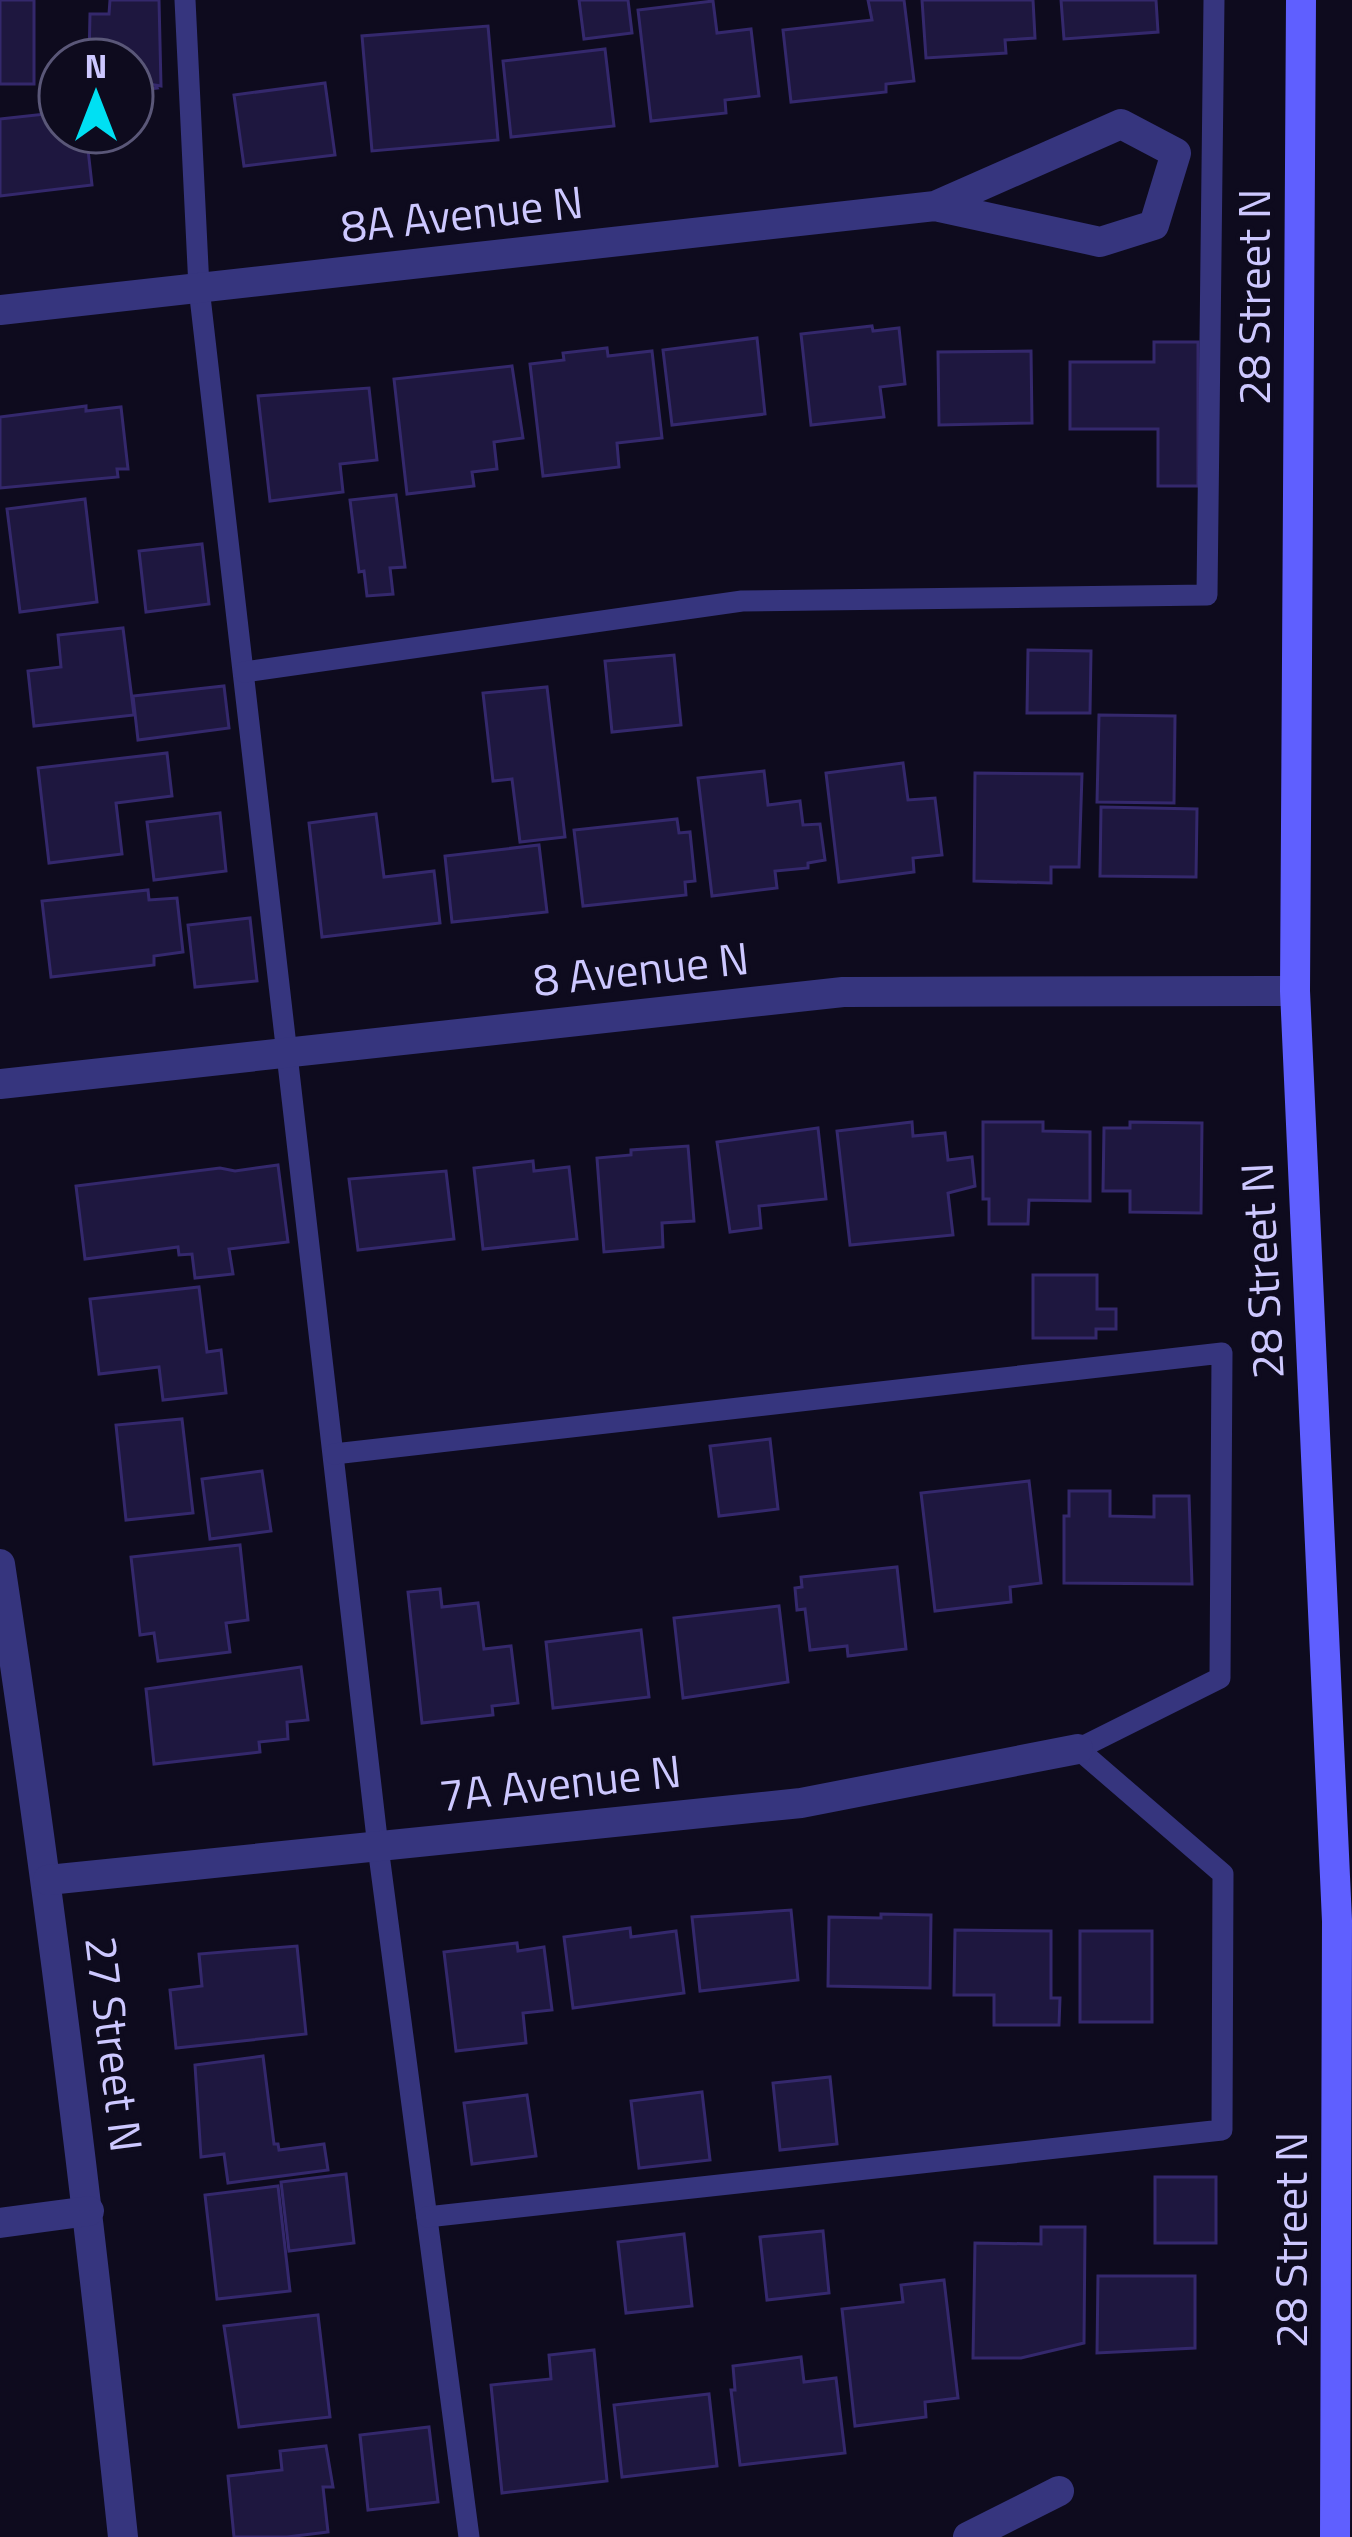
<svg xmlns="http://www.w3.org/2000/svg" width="1352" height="2537" font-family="'Titillium Web',sans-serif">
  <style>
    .building { fill: #1e173f; stroke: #34286c; stroke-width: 3 }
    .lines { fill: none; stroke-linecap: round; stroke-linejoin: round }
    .service { stroke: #36357e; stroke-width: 21 }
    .minor { stroke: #36357e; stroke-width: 30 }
    .secondary { stroke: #5f5fff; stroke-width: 30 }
    .labels { text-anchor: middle; stroke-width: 9; stroke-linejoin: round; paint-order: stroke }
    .street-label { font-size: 45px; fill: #cdc8ff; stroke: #0e0b1e }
  </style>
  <rect width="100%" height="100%" fill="#0e0b1e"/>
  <g class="building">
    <rect x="0" y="0" width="34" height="84"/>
    <path d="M110 0H159L161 86 155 85 157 88 132 91V60H89L90 14H109Z"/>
    <path d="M579 0H628L632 33 584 39Z"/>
    <path d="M868 0H904L914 81 886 84V92L791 102 783 30 872 20Z"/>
    <path d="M922 0H1033L1035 38 1005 40 1006 53 926 58Z"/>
    <path d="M1061 0H1156L1158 32 1064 39Z"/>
    <path d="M713 1 717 33 751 29 759 96 725 100 726 113 651 121 638 10Z"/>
    <path d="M488 26 498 140 372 151 362 36Z"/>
    <path d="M605 49 614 126 511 137 503 61Z"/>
    <path d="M325 83 335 155 244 166 234 95Z"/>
    <path d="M60 101V132H86L92 185 0 196V119L55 113 54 102Z"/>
    <path d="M872 326 873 331 899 328 905 384 880 387 884 417 811 425 801 334Z"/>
    <path d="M757 338 765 414 672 425 663 350Z"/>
    <path d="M1154 342H1198V486H1158V429H1070V362H1154Z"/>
    <path d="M607 348 608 356 652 351 662 438 617 443 619 467 543 476 530 364 564 360 563 353Z"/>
    <path d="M1031 351 1032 423 939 425 938 352Z"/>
    <path d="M512 366 523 438 494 442 497 469 472 472 474 486 407 494 394 379Z"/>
    <path d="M369 388 377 460 340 464 343 492 270 501 258 396Z"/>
    <path d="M86 406V411L121 407 128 469H117L118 477 0 488V417Z"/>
    <path d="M396 495 405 567 390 568 393 594 367 596 364 571 359 572 350 500Z"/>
    <path d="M85 499 97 602 20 612 7 509Z"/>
    <path d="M202 544 209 604 146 612 139 551Z"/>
    <path d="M123 628 134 715 34 726 28 671 61 667 58 635Z"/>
    <path d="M1028 650 1091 651 1090 713H1027Z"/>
    <path d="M674 655 681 725 612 732 605 661Z"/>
    <path d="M224 686 229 728 138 740 133 696Z"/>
    <path d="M547 687 565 837 520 842 512 779 493 781 483 693Z"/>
    <path d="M1099 715 1175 716 1174 803 1097 802Z"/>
    <path d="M167 753 172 796 116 803 122 854 49 863 38 768Z"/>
    <path d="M903 763 908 800 935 798 942 855 913 858 914 872 839 882 826 773Z"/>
    <path d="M764 771 768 805 800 801 803 825 820 824 825 860 808 863V868L775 871 777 888 712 896 698 778Z"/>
    <path d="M975 773 1082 774 1079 867H1051V883L974 881Z"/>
    <path d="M1101 807 1197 809 1196 877 1100 876Z"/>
    <path d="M220 813 226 871 154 880 147 822Z"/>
    <path d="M376 814 384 877 434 871 440 923 322 937 309 823Z"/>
    <path d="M677 819 679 833 690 832 695 881 685 882 686 895 583 906 574 830Z"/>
    <path d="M539 845 547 912 452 922 445 856Z"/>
    <path d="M148 890 149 900 177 898 183 952 154 956V965L51 977 42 901Z"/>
    <path d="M250 918 257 981 195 987 188 925Z"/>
    <path d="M912 1122 913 1136 945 1133 948 1160 972 1157 975 1186 948 1193 953 1235 850 1245 837 1131Z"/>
    <path d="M983 1122H1043V1131L1090 1132V1201L1029 1200 1028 1224H989V1199H983Z"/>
    <path d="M1130 1122 1202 1123 1201 1213 1130 1212V1191H1103L1104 1128H1130Z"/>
    <path d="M818 1128 826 1199 759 1206 761 1228 730 1232 717 1142Z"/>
    <path d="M688 1146 694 1221 662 1223 663 1247 604 1252 597 1158 631 1155V1150Z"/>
    <path d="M533 1161 534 1171 569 1167 577 1239 483 1249 474 1168Z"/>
    <path d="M278 1165 288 1242 229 1249 233 1274 195 1278 192 1254 179 1255 178 1247 85 1259 76 1186 220 1168 235 1171Z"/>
    <path d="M446 1171 454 1239 358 1250 349 1179Z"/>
    <path d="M1033 1275H1097V1309H1116V1329H1096V1338H1033Z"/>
    <path d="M199 1287 207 1352 221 1350 226 1393 163 1400 159 1367 99 1374 90 1299Z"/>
    <path d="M182 1419 193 1513 126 1520 116 1425Z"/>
    <path d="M770 1439 778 1509 719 1516 710 1446Z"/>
    <path d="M262 1471 271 1531 210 1539 202 1479Z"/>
    <path d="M1029 1481 1041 1583 1010 1587 1011 1602 935 1611 921 1493Z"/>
    <path d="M1069 1491H1110V1516L1154 1517V1496H1189L1192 1584 1064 1583V1516H1069Z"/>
    <path d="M240 1545 248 1620 226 1623 230 1652 158 1661 154 1633 140 1635 131 1557Z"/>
    <path d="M897 1567 906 1649 848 1656 847 1646 810 1650 805 1609 797 1610 795 1588 802 1587 801 1577Z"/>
    <path d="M440 1589 442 1607 478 1603 484 1649 511 1646 518 1703 492 1706 493 1715 422 1723 408 1592Z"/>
    <path d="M779 1606 788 1682 683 1698 674 1618Z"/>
    <path d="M641 1630 649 1697 553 1708 546 1642Z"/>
    <path d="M301 1667 308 1720 287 1722 288 1739 259 1742 260 1752 154 1764 146 1689Z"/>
    <path d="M791 1910 798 1980 700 1991 692 1917Z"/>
    <path d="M881 1914 931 1915 930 1988 828 1986 829 1917 881 1918Z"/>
    <path d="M630 1928 631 1937 676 1931 684 1993 573 2008 564 1937Z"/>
    <path d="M955 1930 1051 1931V1998H1060L1059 2025H994V1995H954Z"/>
    <rect x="1080" y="1931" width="72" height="91"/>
    <path d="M517 1943 518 1951 544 1947 552 2010 523 2013 526 2043 456 2051 444 1952Z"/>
    <path d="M297 1946 306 2034 176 2048 170 1990 202 1986 199 1954Z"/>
    <path d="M263 2056 274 2144H278L279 2150 324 2144 328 2170 228 2183 224 2154 201 2157 195 2065Z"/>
    <path d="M830 2077 837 2144 780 2150 773 2083Z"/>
    <path d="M702 2092 710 2160 639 2168 631 2101Z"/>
    <path d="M527 2095 536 2156 472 2164 464 2103Z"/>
    <path d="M346 2174 354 2243 289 2251 281 2182Z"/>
    <rect x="1155" y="2177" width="61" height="66"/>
    <path d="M278 2186 290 2291 217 2299 205 2195Z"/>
    <path d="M1041 2227H1085L1084 2343 1021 2358H973L975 2243 1041 2244Z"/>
    <path d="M823 2231 829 2293 767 2300 760 2237Z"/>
    <path d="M684 2234 692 2306 626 2313 618 2242Z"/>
    <path d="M1098 2276H1195V2348L1097 2353Z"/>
    <path d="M944 2280 958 2398 925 2402 926 2417 855 2426 842 2309 903 2302 901 2285Z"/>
    <path d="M318 2315 330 2417 239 2427 224 2326Z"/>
    <path d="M594 2350 607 2481 502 2493 491 2385 551 2379 549 2355Z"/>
    <path d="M801 2357 804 2382 836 2378 845 2453 740 2465 731 2390H735L733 2366Z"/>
    <path d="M709 2394 717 2466 622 2477 614 2405Z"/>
    <path d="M429 2427 438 2502 368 2510 360 2435Z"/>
    <path d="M326 2446 333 2487H323L328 2532 287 2537H234L228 2476 282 2470 280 2451Z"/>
  </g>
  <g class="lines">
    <g class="service">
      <path d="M185 0 199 288 378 1847 469 2537"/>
      <path d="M244 672 742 601 1207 595 1214 0"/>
      <path d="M334 1454 1222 1353 1220 1678 1078 1749 1223 1874 1222 2130 427 2217"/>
    </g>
    <g class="minor">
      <path d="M0 310 935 206 1121 124 1176 153 1154 225 1100 242 935 206"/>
      <path d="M0 1084 843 992 1295 991"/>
      <path d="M0 1564C49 1887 89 2211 123 2537"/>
      <path d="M48 1880 801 1803 1078 1749"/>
      <path d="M0 2223 89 2211"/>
      <path d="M968 2537 1059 2491"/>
    </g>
    <path class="secondary" d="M1301 0 1295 991 1337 1921 1335 2537"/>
  </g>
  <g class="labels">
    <g class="street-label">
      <text transform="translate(462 214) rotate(-6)" y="16">8A Avenue N</text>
      <text transform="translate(1254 297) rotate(-90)" y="16">28 Street N</text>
      <text transform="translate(641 969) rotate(-6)" y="16">8 Avenue N</text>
      <text transform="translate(1262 1271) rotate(-93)" y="16">28 Street N</text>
      <text transform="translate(560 1783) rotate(-6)" y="16">7A Avenue N</text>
      <text transform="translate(114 2044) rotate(83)" y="16">27 Street N</text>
      <text transform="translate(1291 2240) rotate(-90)" y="16">28 Street N</text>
    </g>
  </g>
  <g transform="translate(96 96)"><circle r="57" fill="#0e0b1e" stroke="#5a5778" stroke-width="3"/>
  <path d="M0-9L21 45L0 30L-21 45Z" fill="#00e0f3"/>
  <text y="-18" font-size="33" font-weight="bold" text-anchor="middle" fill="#cdc8ff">N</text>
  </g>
</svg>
